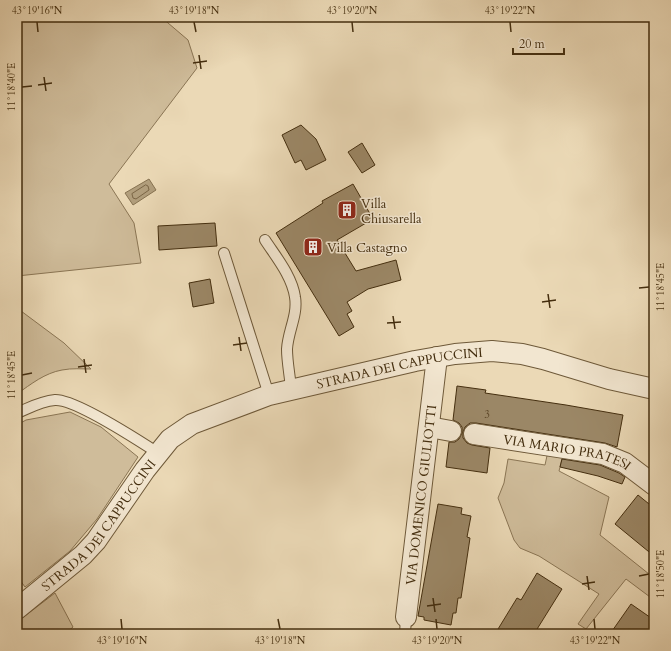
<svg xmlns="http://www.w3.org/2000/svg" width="671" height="651" font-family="Cardo,serif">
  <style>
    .green { fill: #cfbc9a; stroke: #8a7554 }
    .water { fill: #b29f7d; stroke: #867251 }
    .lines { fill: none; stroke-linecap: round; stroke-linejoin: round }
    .shore { stroke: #7b6646; stroke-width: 1 }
    .building { fill: #9b8766; stroke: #442e0f }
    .service-casing { stroke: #6e5939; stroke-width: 12 }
    .minor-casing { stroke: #6e5939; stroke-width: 22 }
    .service { stroke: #f2e6d0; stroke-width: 10 }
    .minor { stroke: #f2e6d0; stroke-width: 20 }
    .ticks { fill: none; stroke: #442e0f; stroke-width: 1.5 }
    .labels { text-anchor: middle; stroke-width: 3; stroke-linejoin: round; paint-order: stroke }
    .number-label { font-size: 11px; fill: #5a4425 }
    .poi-label { font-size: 13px; fill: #442e0f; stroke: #f2e6d0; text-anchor: start }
    .street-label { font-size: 13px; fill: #442e0f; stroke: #f2e6d0 }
    .neatline { fill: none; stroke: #442e0f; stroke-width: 1.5 }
    .ticks-label { font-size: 10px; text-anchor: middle; fill: #442e0f }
  </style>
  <rect width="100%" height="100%" fill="#ebd9b6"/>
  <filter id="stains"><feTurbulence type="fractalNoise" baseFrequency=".005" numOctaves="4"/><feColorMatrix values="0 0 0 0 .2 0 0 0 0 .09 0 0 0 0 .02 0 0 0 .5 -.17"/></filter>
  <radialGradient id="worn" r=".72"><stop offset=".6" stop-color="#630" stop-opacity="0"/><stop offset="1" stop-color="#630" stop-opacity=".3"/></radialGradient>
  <g class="green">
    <path d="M17 17H161L188 40 197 68 109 184 134 223 141 263 17 276Z"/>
    <path d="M17 308 64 343 91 369C82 369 72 368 62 370 45 373 31 384 17 394Z"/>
    <path d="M70 412 101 427 138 457 97 519 70 551 25 587 17 576V425L26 420Z"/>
    <path d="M548 451 563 455 559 471 609 497 600 535 654 578V600L626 579 586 629 578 624 599 594 539 556 520 548 514 540 498 498 504 483 508 459 545 465Z"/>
    <path d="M55 593 73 627 65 634H17V622Z"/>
  </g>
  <path class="water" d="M149 179 156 190 133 205 125 193Z"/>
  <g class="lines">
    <path class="shore" d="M146 185 148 186 149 190 136 199 133 198 132 194Z"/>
  </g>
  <g class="building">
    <path d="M301 125 316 139 326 160 306 170 301 160 295 163 282 135Z"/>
    <path d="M362 143 375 165 362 173 348 152Z"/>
    <path d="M353 184 373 219 337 240 356 271 396 260 401 280 368 289 347 302 352 311 347 314 354 327 339 336 276 233 323 203 322 201Z"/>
    <path d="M215 223 217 246 159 250 158 226Z"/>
    <path d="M210 279 214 303 193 307 189 283Z"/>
    <path d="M457 386 486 390 485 393 566 405 623 415 617 447 605 443 476 423H470L465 427 463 432V438L467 443 472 445 490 448 487 473 446 467 449 442H455L459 439 462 433V427L459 423 453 420Z"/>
    <path d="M562 459 600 465 619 473 625 477 622 484 598 476 560 467Z"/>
    <path d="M638 495 654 508V556L615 524Z"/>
    <path d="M438 504 462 508 461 514 471 516 467 537 470 538 461 598H458L456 613H453L451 625 424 620V617L418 616Z"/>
    <path d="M537 573 562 589 534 634H495L517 598 521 600Z"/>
    <path d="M631 604 654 620V634H610Z"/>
  </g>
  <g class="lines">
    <defs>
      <g id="service">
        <path d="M265 240C276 257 292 276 295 297 298 315 288 331 287 349 287 362 290 376 291 389"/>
        <path d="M224 253 269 395"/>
        <path d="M17 413C29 408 41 401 55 400 75 399 138 440 158 453"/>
        <path d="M405 634 406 617"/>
      </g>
      <g id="minor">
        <path d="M429 427 451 431"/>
        <path id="s1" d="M474 434 603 454 625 463 654 485"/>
        <path id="s2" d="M17 609 83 555 96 541 145 470 170 439 192 424 269 395 415 361 455 354 492 351 522 354 543 359 609 379 654 389"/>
        <path id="s3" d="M406 617 437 357"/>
      </g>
    </defs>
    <use href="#service" class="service-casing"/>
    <use href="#minor" class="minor-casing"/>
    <use href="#service" class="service"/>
    <use href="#minor" class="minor"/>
  </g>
  <path class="ticks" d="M37 22 38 32M194 22 196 32M352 22 353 32M510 22 511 32M199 55 201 69M193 63 207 61M44 77 46 91M38 85 52 83M22 87 32 86M639 288 649 287M548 294 550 308M542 302 556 300M393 316 395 329M387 323 401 322M239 337 241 351M233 345 247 343M84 359 86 373M78 367 92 365M22 375 32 373M587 576 589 590M639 576 649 574M582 584 595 582M433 598 435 612M427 606 441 604M121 619 122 629M278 619 280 629M436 619 437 629M594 619 595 629"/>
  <defs>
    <symbol id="building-square" viewBox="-11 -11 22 22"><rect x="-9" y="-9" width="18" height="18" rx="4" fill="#8f2418" stroke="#f2e6d0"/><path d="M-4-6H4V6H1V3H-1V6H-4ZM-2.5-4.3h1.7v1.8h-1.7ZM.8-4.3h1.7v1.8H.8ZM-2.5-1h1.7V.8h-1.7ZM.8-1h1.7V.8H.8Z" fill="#fff"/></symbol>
  </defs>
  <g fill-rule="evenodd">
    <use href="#building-square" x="336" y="199" width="22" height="22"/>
    <use href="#building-square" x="302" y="236" width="22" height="22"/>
  </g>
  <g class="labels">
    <g class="number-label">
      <text x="487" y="418">3</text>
    </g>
    <g class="poi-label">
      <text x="361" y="208">Villa<tspan x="361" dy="15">Chiusarella</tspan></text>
      <text x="327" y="252">Villa Castagno</text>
    </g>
    <g class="street-label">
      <text dy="5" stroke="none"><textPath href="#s2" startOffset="473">STRADA DEI CAPPUCCINI</textPath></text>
      <text dy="5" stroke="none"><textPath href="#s1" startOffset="95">VIA MARIO PRATESI</textPath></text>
      <text dy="5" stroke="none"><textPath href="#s3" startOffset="123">VIA DOMENICO GIULIOTTI</textPath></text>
      <text dy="5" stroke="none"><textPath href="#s2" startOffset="118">STRADA DEI CAPPUCCINI</textPath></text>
    </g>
  </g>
  <rect width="671" height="651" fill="none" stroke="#ebd9b6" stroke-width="44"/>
  <path d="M513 48v6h51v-6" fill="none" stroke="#442e0f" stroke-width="2"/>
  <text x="519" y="48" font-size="12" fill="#442e0f" stroke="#f2e6d0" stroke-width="3" paint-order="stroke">20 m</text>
  <rect x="22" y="22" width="627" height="607" class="neatline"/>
  <g class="ticks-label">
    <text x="37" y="14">43°19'16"N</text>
    <text x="194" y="14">43°19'18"N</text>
    <text x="352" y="14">43°19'20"N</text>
    <text x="510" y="14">43°19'22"N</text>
    <text transform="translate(11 87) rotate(-90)" y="4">11°18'40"E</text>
    <text transform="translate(660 287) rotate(-90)" y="4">11°18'45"E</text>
    <text transform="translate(11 375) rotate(-90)" y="4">11°18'45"E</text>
    <text transform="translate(660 574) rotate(-90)" y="4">11°18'50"E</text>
    <text x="122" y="644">43°19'16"N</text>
    <text x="280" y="644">43°19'18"N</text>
    <text x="437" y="644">43°19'20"N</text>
    <text x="595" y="644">43°19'22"N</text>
  </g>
  <rect width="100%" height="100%" filter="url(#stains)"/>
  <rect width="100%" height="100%" fill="url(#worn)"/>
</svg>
